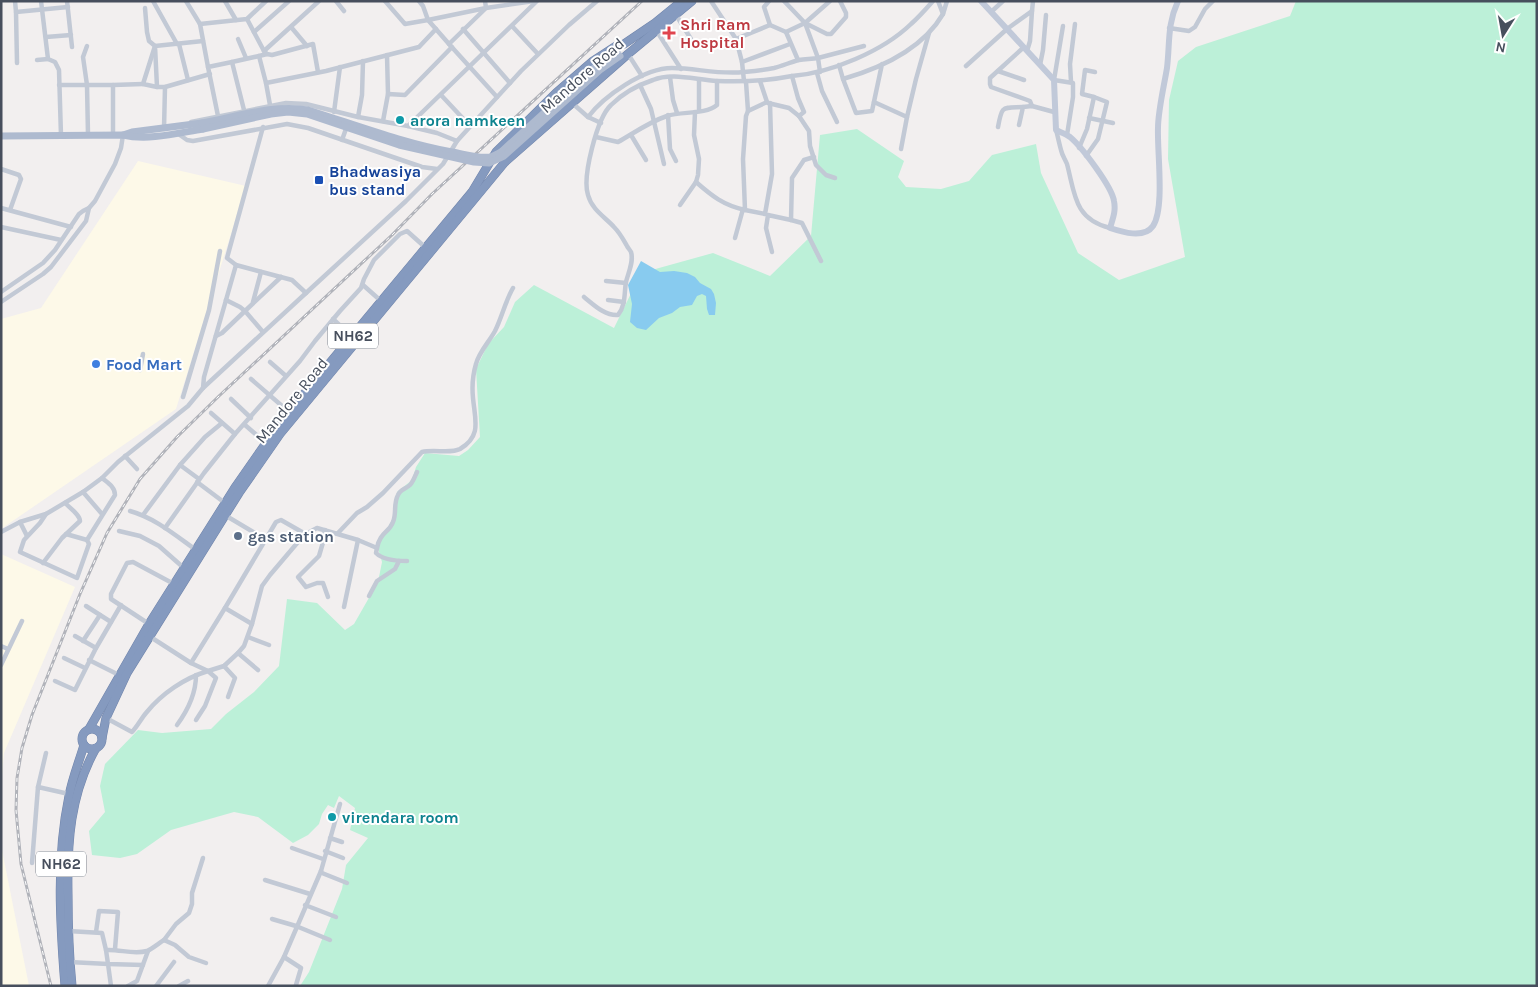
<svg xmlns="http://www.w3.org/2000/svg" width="1538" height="987" font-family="Karla,sans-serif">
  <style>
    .commercial { fill: #fdf9e8 }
    .green { fill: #bcf0d8 }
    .water { fill: #88cbef }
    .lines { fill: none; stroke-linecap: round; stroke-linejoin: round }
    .highway-casing { stroke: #7185ab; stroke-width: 9 }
    .street { stroke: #c2c9d5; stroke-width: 4.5 }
    .secondary { stroke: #c1c9d9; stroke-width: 6 }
    .primary { stroke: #aebacf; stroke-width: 7 }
    .highway { stroke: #859abf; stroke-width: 8 }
    .rail-casing { stroke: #b1b3ba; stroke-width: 3 }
    .rail { stroke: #fff; stroke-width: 1; stroke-dasharray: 4; stroke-linecap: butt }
    .primary-bridge { stroke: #aebacf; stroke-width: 7 }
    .health-dot { fill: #e0444e; stroke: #fff; stroke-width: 2 }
    .culture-dot { fill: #0f9aa8; stroke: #fff; stroke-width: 2 }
    .transit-dot { fill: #1a4fb4; stroke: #fff; stroke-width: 2 }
    .shop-dot { fill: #3f7fe0; stroke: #fff; stroke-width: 2 }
    .service-dot { fill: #5c6f8a; stroke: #fff; stroke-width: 2 }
    .labels { text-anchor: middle; stroke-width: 4; stroke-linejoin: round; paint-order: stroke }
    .shield { fill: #fff; stroke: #7e848e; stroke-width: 1 }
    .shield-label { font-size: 15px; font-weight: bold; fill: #474f5d }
    .health-label { font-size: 16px; font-weight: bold; fill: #be3a42; stroke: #fff; text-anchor: start }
    .street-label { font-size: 16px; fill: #474f5d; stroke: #fff }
    .culture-label { font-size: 16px; font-weight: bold; fill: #0d838f; stroke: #fff; text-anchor: start }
    .transit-label { font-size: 16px; font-weight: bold; fill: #164399; stroke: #fff; text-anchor: start }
    .shop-label { font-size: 16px; font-weight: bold; fill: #366cbe; stroke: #fff; text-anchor: start }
    .service-label { font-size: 16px; font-weight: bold; fill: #4e5e75; stroke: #fff; text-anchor: start }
  </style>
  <rect width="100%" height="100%" fill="#f2efef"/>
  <g class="commercial">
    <path d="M138 161 246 186 176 409 1 529V319L41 308Z"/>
    <path d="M1 554 75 587 4 753 1 788Z"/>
    <path d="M1 845 29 986H1Z"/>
  </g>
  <path class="green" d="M1296 1H1537V986H300L309 972 342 889 346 865 368 838 350 830 355 808 339 796 334 808 328 805 322 814 319 824 308 835 293 843 258 817 234 812 171 830 137 854 120 858 92 855 89 831 105 812 100 786 105 764 138 730 162 733 211 729 226 714 254 692 279 666 287 599 317 603 345 630 354 624 378 582 382 562 377 545 396 514 397 492 412 480 416 467 425 453 459 456 468 450 480 437 476 369 488 344 504 327 515 302 534 285 614 328 641 273 713 253 770 276 811 236 820 135 857 129 904 161 898 177 906 187 941 189 969 181 992 155 1036 144 1041 173 1078 253 1119 280 1185 257 1168 159 1169 100 1178 61 1196 47 1290 16Z"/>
  <path class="water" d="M641 261 660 272 674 271 687 273 695 277 700 283 711 289 714 294 716 303 715 315H709L707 309 706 296 702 294 697 296 692 305 680 307 672 313 659 318 646 330 637 328 630 322 632 304 628 285Z"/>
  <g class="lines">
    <defs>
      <g id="highway">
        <circle cx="92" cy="739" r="10"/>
        <path d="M89 729 149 624 236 486 266 443 289 412 472 192 496 152 556 93 593 61 616 46 624 44 655 23 682 1"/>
        <path d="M102 738 106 718 127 673 239 493 280 434 505 162 628 54 692 1"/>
        <path d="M65 986C60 923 56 858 69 796 72 779 79 762 84 745"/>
        <path d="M72 986C69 955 68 924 68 894 67 843 70 794 96 748"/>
      </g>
    </defs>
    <use href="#highway" class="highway-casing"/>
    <g class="street">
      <path d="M15 1 16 12 68 7"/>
      <path d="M41 1 48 59 55 62 59 70 61 136"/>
      <path d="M67 1 72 47"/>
      <path d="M153 1 177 44"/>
      <path d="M186 1 200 24"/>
      <path d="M225 1 236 20"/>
      <path d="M336 1 344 11"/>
      <path d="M385 1 405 24 428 20 423 6 419 1"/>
      <path d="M711 1 736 39 742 62 744 81"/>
      <path d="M769 1 764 7 770 25"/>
      <path d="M784 1 805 23"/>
      <path d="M938 1 943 14 947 1"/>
      <path d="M145 8 147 32 149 41 155 46 143 84 157 87"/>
      <path d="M1032 11 1033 1"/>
      <path d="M16 12 17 63"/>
      <path d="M991 12 1003 1"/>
      <path d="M676 15 691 39"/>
      <path d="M247 19 264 51"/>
      <path d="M512 26 538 54"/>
      <path d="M1063 26 1054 80 1073 83V97L1067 135"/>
      <path d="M291 27 307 46"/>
      <path d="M1169 28 1189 31 1195 27 1205 9 1213 1"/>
      <path d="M463 29 510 83"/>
      <path d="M656 30 681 69"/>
      <path d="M254 32 289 1"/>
      <path d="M786 32 805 23 830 1"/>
      <path d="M46 37 71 35"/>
      <path d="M238 39 246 58"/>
      <path d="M736 39 770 25 786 32 798 60"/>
      <path d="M203 41 155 46 157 87H165L210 74"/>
      <path d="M179 44 188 80"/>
      <path d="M449 44 428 20 486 8 485 1"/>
      <path d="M1024 47 990 78V84L991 87 1030 101 1032 106"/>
      <path d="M267 54 259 56 266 83 326 71 419 47 436 29"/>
      <path d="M628 54 642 76"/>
      <path d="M387 55 388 94"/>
      <path d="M37 60 48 59"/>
      <path d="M742 62 790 44"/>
      <path d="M882 64 872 111 856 113 843 79C881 68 922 50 943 14"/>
      <path d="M839 65 843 79"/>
      <path d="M1040 65 1043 50 1046 15"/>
      <path d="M966 66 1007 29 1032 11 1030 41 1027 51"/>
      <path d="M208 67 200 24 247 19 266 1"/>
      <path d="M998 71 1024 80"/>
      <path d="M318 72 313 44 272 55 267 54 264 51 319 1"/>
      <path d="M820 72 818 58 864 46"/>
      <path d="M817 73 822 91 837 122"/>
      <path d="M670 77 673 100 677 113"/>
      <path d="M699 80V111"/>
      <path d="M746 82 748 111"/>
      <path d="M1071 82 1070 64 1075 24"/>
      <path d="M266 83 270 105"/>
      <path d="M59 85H87L83 57 87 46"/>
      <path d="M113 85 143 84"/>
      <path d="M640 85 651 109 664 164"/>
      <path d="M441 95 470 126"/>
      <path d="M497 97 449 44 486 8 534 1"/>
      <path d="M571 102 588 117"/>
      <path d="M874 102 907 117 916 79 929 33"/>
      <path d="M768 103 789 108 799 116 809 131 810 146 816 165 826 175 835 178"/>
      <path d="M244 110 232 62 259 56"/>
      <path d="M334 112 340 67"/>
      <path d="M668 115 670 149 676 161"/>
      <path d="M218 116 208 67 232 62"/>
      <path d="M799 116 804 112 798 98 792 76C831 73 883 51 911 24 919 17 926 9 933 1"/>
      <path d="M358 117 362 95 363 61"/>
      <path d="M1089 118 1113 123"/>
      <path d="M383 121 388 94 405 95 452 47"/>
      <path d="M191 122 286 103 306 104 358 117 408 126 437 133 457 141"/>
      <path d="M601 123 588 117C604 96 644 68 672 68 696 68 719 75 744 72 754 71 764 70 774 68 782 66 791 62 799 60 805 59 812 59 818 58L805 23 827 34H831L846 17V13L840 1"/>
      <path d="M1019 125 1023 107 1032 106 1054 112"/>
      <path d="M408 126 537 1"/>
      <path d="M998 127C1002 105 1002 108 1023 107"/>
      <path d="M164 129 165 87"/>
      <path d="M1056 130C1058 137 1059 143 1061 150 1062 155 1065 159 1067 164 1075 194 1074 219 1110 228"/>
      <path d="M177 133 187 140 193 141 287 124 308 128 422 167 437 169"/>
      <path d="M88 135 87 85H113V135"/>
      <path d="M631 135 646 160"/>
      <path d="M596 137 618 142C634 133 649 122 667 116 682 111 705 115 717 105V81"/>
      <path d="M342 140 347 126"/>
      <path d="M1079 148 1087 129 1094 97 1082 94 1085 70 1095 72"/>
      <path d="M901 149 907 117"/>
      <path d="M1086 156 1098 139 1107 102 1094 97"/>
      <path d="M814 157 804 160 792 178 791 220 802 223 821 261"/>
      <path d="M1 169 19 175 21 179 10 210"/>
      <path d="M696 182C712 196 723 205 745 210L743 159 746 116 748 111 767 102 760 81"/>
      <path d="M680 205 696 182 698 175 699 159 694 135 695 112"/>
      <path d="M1 208 71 227"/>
      <path d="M745 210 765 214 772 174 770 103"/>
      <path d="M1 227 61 240"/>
      <path d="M735 238 743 209"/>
      <path d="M772 252 766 228 768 215 791 220"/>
      <path d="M236 265 227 258 263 127"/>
      <path d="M606 281 626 283"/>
      <path d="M363 285 381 301"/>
      <path d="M1 292 43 263 55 250 79 214 83 211 89 208"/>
      <path d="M584 297C594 305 605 316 618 315 626 305 624 293 626 282 628 273 634 262 631 252 630 250 628 248 627 246 623 239 620 233 614 227 605 217 592 210 588 195 582 177 597 118 611 105 622 94 638 85 653 80 672 72 696 80 717 81 742 82 767 81 792 76"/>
      <path d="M226 300 240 307 245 311 281 277"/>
      <path d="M608 300 624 302"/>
      <path d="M1 302 43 274 51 267 86 221 89 208 95 201 115 164 121 148 123 135"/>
      <path d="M253 302 261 272"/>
      <path d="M333 319 352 337"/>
      <path d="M216 336 222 333 245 311 263 332"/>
      <path d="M270 362 286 376"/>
      <path d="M140 370 143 354"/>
      <path d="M251 379 289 412"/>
      <path d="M203 388 306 293"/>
      <path d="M183 397 209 310 220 251"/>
      <path d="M231 399 251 418"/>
      <path d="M211 413 235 434"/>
      <path d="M245 425 266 443"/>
      <path d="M125 456 137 469"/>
      <path d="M180 465 205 437 222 423"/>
      <path d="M102 478 118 462 188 406 203 388 204 377 236 265 292 280 306 293 406 201 443 164 457 141 521 71 569 25 597 1"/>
      <path d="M102 478C108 483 115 487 115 495L87 540 89 544 77 578 20 552 24 540 40 523 46 514 83 492Z"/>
      <path d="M197 482 225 503"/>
      <path d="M83 492 102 514"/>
      <path d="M130 511C155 518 175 535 196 550"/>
      <path d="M223 514 265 539"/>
      <path d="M143 515 180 465 199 479"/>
      <path d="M165 528 204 473 235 434 300 361 315 341 340 311 361 288 364 279 374 260 400 234 407 231 426 248"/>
      <path d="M325 530 324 539 319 556 298 577 306 587 317 583H323L328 597"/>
      <path d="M119 531 140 536 159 546 185 569"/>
      <path d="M1 532 20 522"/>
      <path d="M338 533 357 513 367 507 383 493 422 452C434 449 451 454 460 449 482 436 475 420 473 398 472 388 473 374 476 364 479 352 489 342 495 331 502 317 505 302 513 288"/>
      <path d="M66 534 87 540"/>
      <path d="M27 536 20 522 46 514"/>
      <path d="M358 540 377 548C380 532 389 533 393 522 397 513 393 504 398 495 400 489 406 489 410 485 413 482 415 476 417 472"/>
      <path d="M377 548 376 553C383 560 397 561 407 561"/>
      <path d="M43 563 62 538 80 521C80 515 70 508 65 503"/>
      <path d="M369 596 377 581 395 569 399 561"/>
      <path d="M86 606 111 622"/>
      <path d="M225 608 276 522 281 520 302 532 304 535"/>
      <path d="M149 624 111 599V594L127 563 133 562 174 584"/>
      <path d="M75 636 96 648"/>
      <path d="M149 636 191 663 208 671 224 666 238 653 244 646 252 624 262 586 270 575 304 535 317 528 358 540 344 607"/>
      <path d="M248 637 269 645"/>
      <path d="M83 641 100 615"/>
      <path d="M1 646 8 649"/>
      <path d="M238 653 258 670"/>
      <path d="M64 658 85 668"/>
      <path d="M89 660 119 675"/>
      <path d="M191 663 225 608 252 624"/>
      <path d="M1 665 22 621"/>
      <path d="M224 666 235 678 228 697"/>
      <path d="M55 681 75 690 96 648 121 605"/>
      <path d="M106 718 132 732C137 727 141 719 146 713 162 693 185 678 208 671L216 678 205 706 196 720"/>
      <path d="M177 725C188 710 196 694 196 675"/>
      <path d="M38 787 46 753"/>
      <path d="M330 838 342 842"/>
      <path d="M292 848 323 859"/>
      <path d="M325 851 343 858"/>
      <path d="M32 863 38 787 69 794"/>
      <path d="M321 871 322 873 347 883"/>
      <path d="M265 880 310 894"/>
      <path d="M305 905 336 917"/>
      <path d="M272 919 296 926 330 940"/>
      <path d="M68 931 102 933 106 950"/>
      <path d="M96 932 99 911 118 912 115 949"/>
      <path d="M164 940 176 924 189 913 192 904V893L203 858"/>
      <path d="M284 957 301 968 296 985"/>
      <path d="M69 962 108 964 111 986"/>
      <path d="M143 965 108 964 106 950C120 949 133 955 147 951 152 949 159 943 164 940L175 945 189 957 206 963"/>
      <path d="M128 986 137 981 148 951"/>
      <path d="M156 986 174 962"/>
      <path d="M179 986 188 981"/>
      <path d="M268 986 284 957 321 871 340 804"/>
    </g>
    <path class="secondary" d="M981 1 1054 80 1056 130C1060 132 1066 134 1070 137 1082 147 1112 187 1114 201 1116 211 1113 218 1110 228 1122 232 1144 239 1153 226 1165 208 1157 152 1158 128 1158 111 1164 86 1167 68 1170 43 1167 25 1178 1"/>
    <g class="primary">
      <path d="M123 135 132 132 202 123"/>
      <path d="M1 136 123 135C148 141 178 133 203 129"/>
    </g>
    <use href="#highway" class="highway"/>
    <defs>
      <path id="rail" d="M51 986 21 864 16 810 17 778 22 748 32 715 80 594 107 533 140 479 177 437 219 396 392 235 432 194 642 1"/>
    </defs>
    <use href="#rail" class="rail-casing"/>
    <use href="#rail" class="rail"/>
    <g class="primary-bridge">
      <path d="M202 123C237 117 273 104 308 110 356 125 403 143 452 152 464 154 478 159 490 157 494 156 497 154 501 152L590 71 617 51"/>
      <path d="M203 129 271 114 288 112 307 114 399 145 474 162 489 163 504 156 600 70 620 56"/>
    </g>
  </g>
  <path class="health-dot" d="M666.5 25.5h5v5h5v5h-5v5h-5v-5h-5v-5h5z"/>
  <g class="culture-dot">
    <circle cx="400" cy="120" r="5"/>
    <circle cx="332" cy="817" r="5"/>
  </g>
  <rect class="transit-dot" x="314" y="175" width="10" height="10" rx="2.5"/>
  <circle class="shop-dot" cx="96" cy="364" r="5"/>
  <circle class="service-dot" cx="238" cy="536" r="5"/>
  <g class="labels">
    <g class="shield">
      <rect x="328" y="323.5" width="50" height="25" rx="4"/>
      <rect x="36" y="851.5" width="50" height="25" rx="4"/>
    </g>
    <g class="shield-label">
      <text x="353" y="341">NH62</text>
      <text x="61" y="869">NH62</text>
    </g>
    <g class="health-label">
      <text x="680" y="30">Shri Ram<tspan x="680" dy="18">Hospital</tspan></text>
    </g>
    <g class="street-label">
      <text transform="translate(582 75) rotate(-41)" y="6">Mandore Road</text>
      <text transform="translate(291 400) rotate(-51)" y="6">Mandore Road</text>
    </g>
    <g class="culture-label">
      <text x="410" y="126">arora namkeen</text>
      <text x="342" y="823">virendara room</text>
    </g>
    <g class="transit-label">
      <text x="329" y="177">Bhadwasiya<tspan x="329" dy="18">bus stand</tspan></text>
    </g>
    <g class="shop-label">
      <text x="106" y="370">Food Mart</text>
    </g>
    <g class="service-label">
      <text x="248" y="542">gas station</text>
    </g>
  </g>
  <rect width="1538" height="987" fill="none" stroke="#474f5d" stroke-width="5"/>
  <g transform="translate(1503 35) rotate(191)" stroke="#ffffff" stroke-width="4" paint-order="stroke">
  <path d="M0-4L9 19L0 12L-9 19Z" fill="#474f5d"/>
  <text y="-8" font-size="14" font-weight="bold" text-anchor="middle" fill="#474f5d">N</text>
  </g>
</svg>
